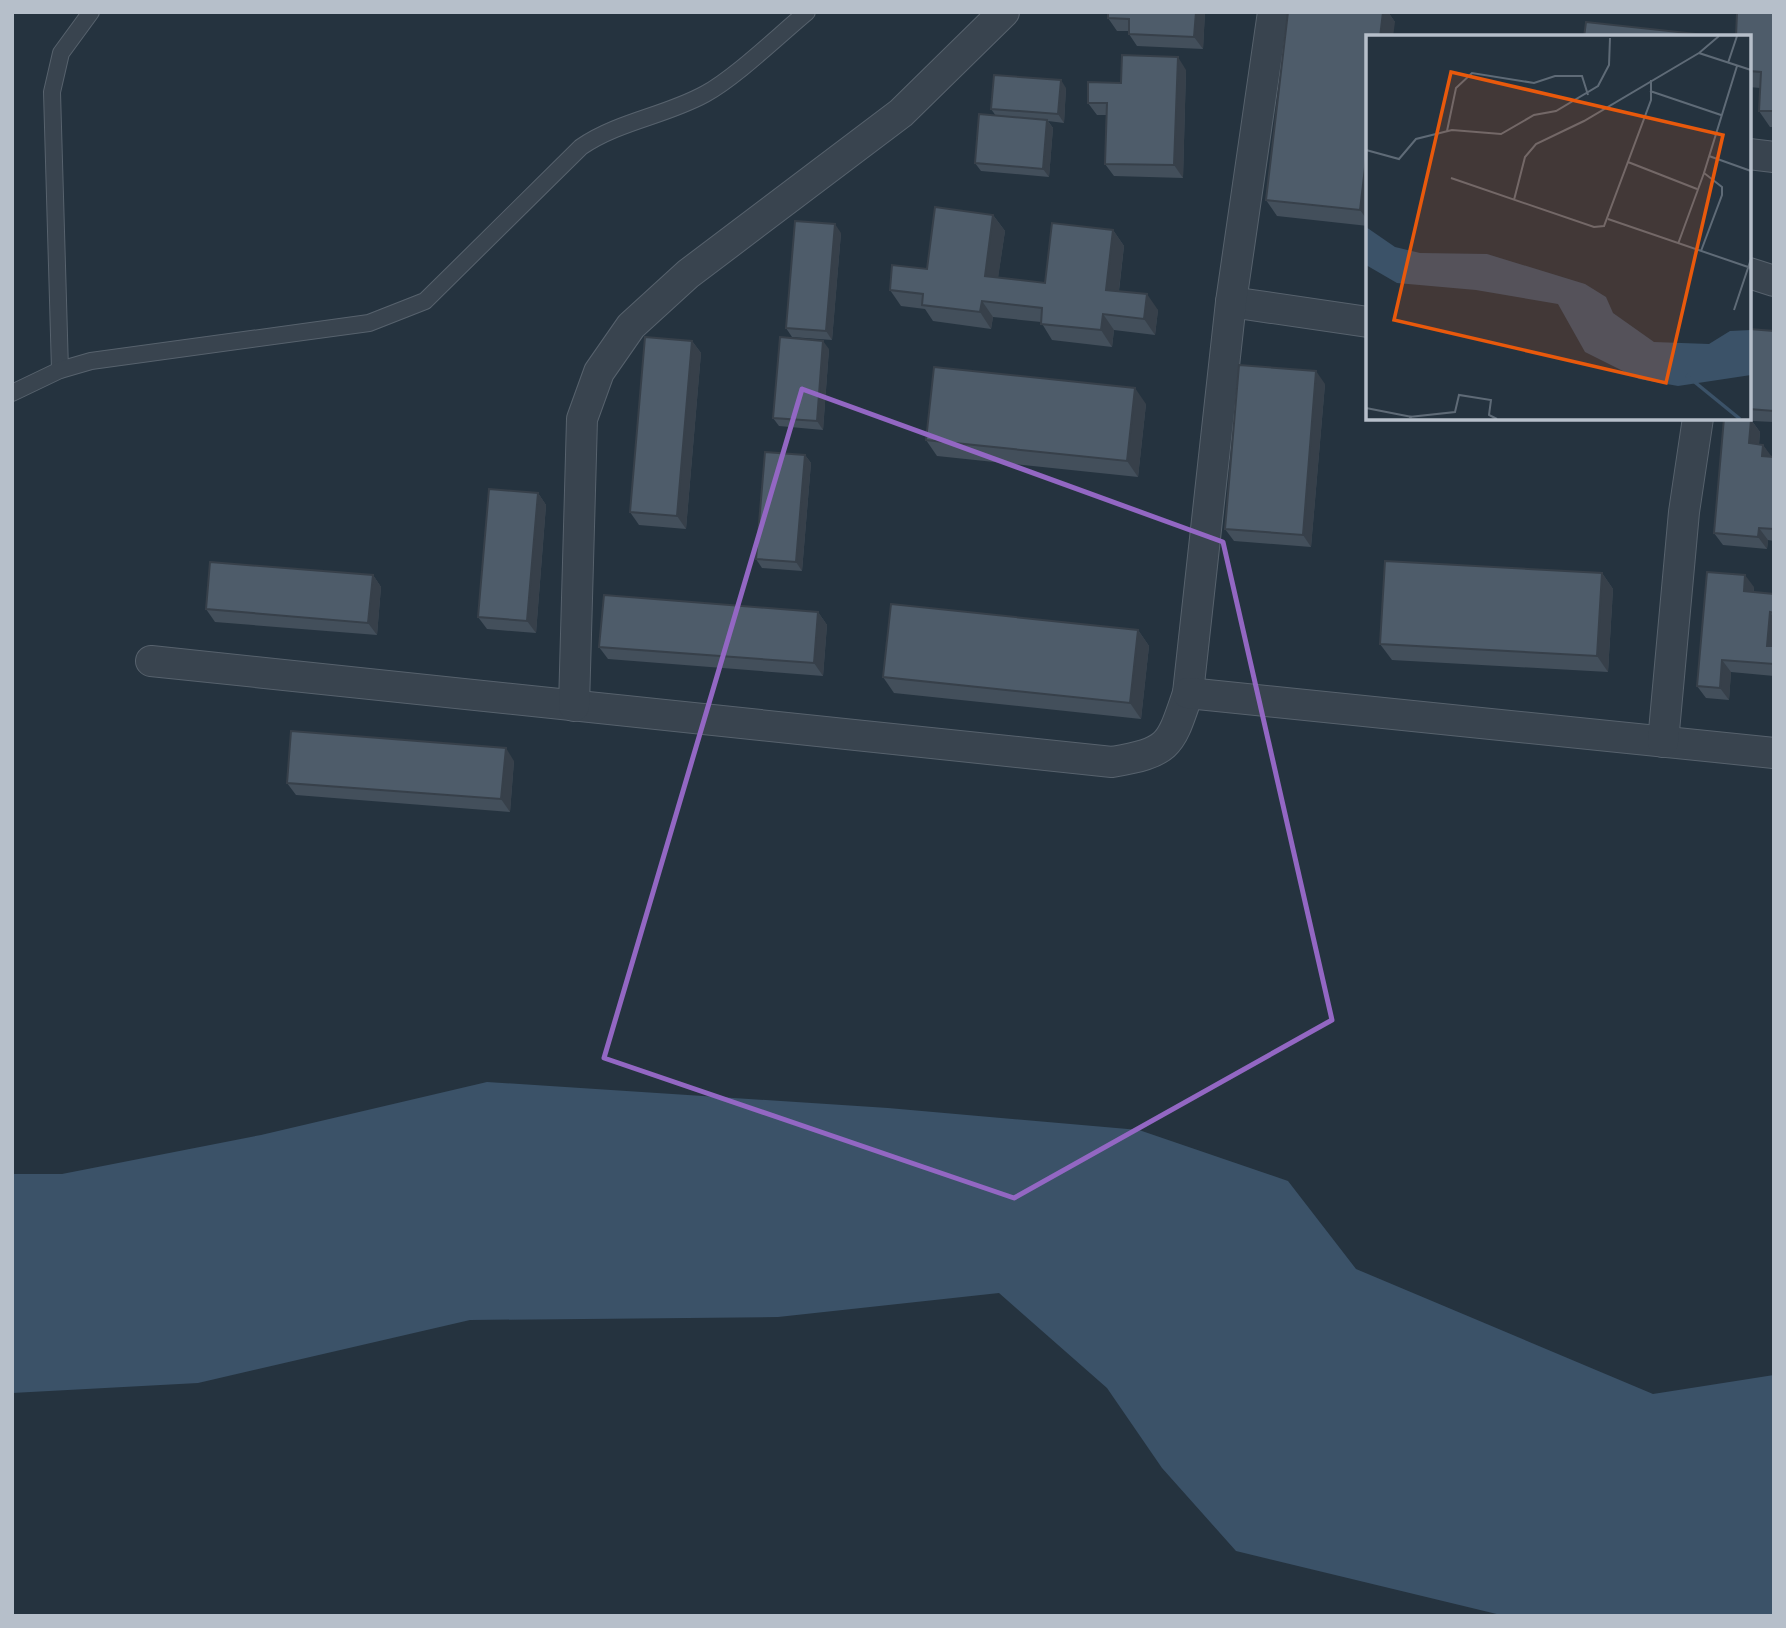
<svg xmlns="http://www.w3.org/2000/svg" width="1786" height="1628" font-family="Inter,sans-serif">
  <style>
    .water { fill: #3b5268 }
    .lines { fill: none; stroke-linecap: round; stroke-linejoin: round }
    .service-casing { stroke: #57626d; stroke-width: 18 }
    .minor-casing { stroke: #57626d; stroke-width: 32 }
    .service { stroke: #39444f; stroke-width: 16 }
    .minor { stroke: #39444f; stroke-width: 30 }
    .wall { fill: #434f5b }
    .shaded-wall { fill: #37404a }
    .building { fill: #4e5c6a; stroke: #37404a; stroke-width: 2 }
    .marked { fill: none; stroke: #9367c3; stroke-width: 5; stroke-linejoin: round }
    .inset-river { fill: none; stroke: #3b5268; stroke-width: 3.5 }
    .inset-road { fill: none; stroke: #5f6b77; stroke-width: 2 }
    .view { fill: #e8590c; fill-opacity: 0.15; stroke: #e8590c; stroke-width: 3.5 }
    .inset-edge { fill: none; stroke: #b6bfca; stroke-width: 3.5 }
  </style>
  <rect width="100%" height="100%" fill="#25333f"/>
  <path class="water" d="M487 1082 888 1108 1139 1130 1288 1181 1356 1269 1653 1394 1774 1375V1616H1505L1236 1551 1162 1468 1107 1388 999 1293 778 1317 470 1320 198 1383 12 1393V1174H62L261 1135Z"/>
  <g class="lines">
    <defs>
      <g id="service">
        <path d="M60 370 52 92 61 53 91 12"/>
        <path d="M12 393 60 370 91 361 369 323 425 301 581 147C619 121 665 116 705 94 736 77 778 36 807 12"/>
      </g>
      <g id="minor">
        <path d="M1749 154 1774 157"/>
        <path d="M1749 273 1774 281"/>
        <path d="M1231 302 1368 322"/>
        <path d="M151 661 1112 762C1170 752 1170 746 1188 693L1231 302 1273 12"/>
        <path d="M1188 693 1774 753"/>
        <path d="M574 706 582 419 599 372 631 326 688 274 901 113 1004 12"/>
        <path d="M1663 742 1684 512 1698 418"/>
      </g>
    </defs>
    <use href="#service" class="service-casing"/>
    <use href="#minor" class="minor-casing"/>
    <use href="#service" class="service"/>
    <use href="#minor" class="minor"/>
  </g>
  <g class="wall">
    <path d="M1108 12H1205L1203 49 1137 46 1129 34V31H1117L1108 18Z"/>
    <path d="M1288 12H1388L1395 22 1368 37V226L1277 216 1266 200Z"/>
    <path d="M1774 12V127H1770L1759 111 1760 88 1749 87V37Z"/>
    <path d="M1186 70 1183 178 1114 176 1105 164 1106 115H1097L1088 103 1121 83Z"/>
    <path d="M1066 88 1064 123 1048 121 1053 128 1049 177 981 171 975 163 996 116 991 109Z"/>
    <path d="M993 215 1005 231 998 277 1045 283 1113 230 1124 246 1119 291 1158 310 1155 335 1114 330 1112 347 1052 340 1041 322 993 317 991 329 933 321 925 309 901 306 890 290 927 269Z"/>
    <path d="M841 233 832 340 792 337 786 328Z"/>
    <path d="M1749 329 1774 331V422L1752 421 1760 432 1759 444 1763 445 1771 457H1774V541L1768 540 1767 549 1723 545 1714 533 1750 420 1749 418Z"/>
    <path d="M692 341 701 353 686 529 639 525 630 512Z"/>
    <path d="M829 349 823 430 779 426 773 418Z"/>
    <path d="M1325 384 1311 547 1234 541 1225 529Z"/>
    <path d="M1146 404 1138 477 937 456 926 440Z"/>
    <path d="M805 455 811 463 802 571 762 568 756 559Z"/>
    <path d="M538 493 546 505 536 633 487 629 478 617Z"/>
    <path d="M1602 573 1613 589 1608 672 1392 660 1380 644Z"/>
    <path d="M373 575 381 587 377 635 215 622 206 609Z"/>
    <path d="M1754 587V592L1774 594V676L1731 672 1729 700 1706 698 1697 686Z"/>
    <path d="M818 612 827 625 823 676 608 659 599 647Z"/>
    <path d="M1138 630 1149 646 1141 719 894 693 883 677Z"/>
    <path d="M514 761 510 812 296 795 287 783Z"/>
  </g>
  <g class="shaded-wall">
    <path d="M1196 12H1205L1203 49 1194 37Z"/>
    <path d="M1383 12H1388L1395 22 1393 37H1380Z"/>
    <path d="M1178 57 1186 70 1183 178 1174 165Z"/>
    <path d="M1061 80 1066 88 1064 123 1058 114Z"/>
    <path d="M1047 120 1053 128 1049 177 1043 169Z"/>
    <path d="M1368 142V221L1360 210Z"/>
    <path d="M993 215 1005 231 996 292 985 276Z"/>
    <path d="M835 224 841 233 832 340 826 331Z"/>
    <path d="M1113 230 1124 246 1117 306 1106 290Z"/>
    <path d="M1147 294 1158 310 1155 335 1144 319Z"/>
    <path d="M982 301 993 317 991 329 980 312Z"/>
    <path d="M1103 314 1114 330 1112 347 1101 330Z"/>
    <path d="M692 341 701 353 686 529 677 516Z"/>
    <path d="M823 341 829 349 823 430 817 421Z"/>
    <path d="M1316 371 1325 384 1311 547 1303 535Z"/>
    <path d="M1135 388 1146 404 1138 477 1127 461Z"/>
    <path d="M1751 420 1760 432 1758 456 1749 443Z"/>
    <path d="M1763 445 1772 457 1762 456Z"/>
    <path d="M805 455 811 463 802 571 796 562Z"/>
    <path d="M538 493 546 505 536 633 527 621Z"/>
    <path d="M1759 528 1768 540 1767 549 1758 537Z"/>
    <path d="M1602 573 1613 589 1608 672 1597 656Z"/>
    <path d="M373 575 381 587 377 635 368 623Z"/>
    <path d="M1745 575 1754 587 1753 603 1744 591Z"/>
    <path d="M818 612 827 625 823 676 814 663Z"/>
    <path d="M1770 612 1774 618V655L1767 646Z"/>
    <path d="M1138 630 1149 646 1141 719 1130 703Z"/>
    <path d="M1722 660 1731 672 1729 700 1720 688Z"/>
    <path d="M506 748 514 761 510 812 501 799Z"/>
  </g>
  <g class="building">
    <path d="M1108 12H1196L1194 37 1129 34V19L1108 18Z"/>
    <path d="M1288 12H1383L1380 37H1368V142L1360 210 1266 200Z"/>
    <path d="M1737 12H1774V111H1759L1761 72 1749 71V37H1736Z"/>
    <path d="M1586 22 1706 35 1705 37H1584Z"/>
    <path d="M1122 55 1178 57 1174 165 1105 164 1107 103H1088V82L1121 83Z"/>
    <path d="M994 75 1061 80 1058 114 991 109Z"/>
    <path d="M979 114 1047 120 1043 169 975 163Z"/>
    <path d="M935 207 993 215 985 276 1045 283 1052 223 1113 230 1106 290 1147 294 1144 319 1103 314 1101 330 1041 324 1042 308 982 301 980 312 922 305 923 294 890 290 892 265 927 269Z"/>
    <path d="M795 221 835 224 826 331 786 328Z"/>
    <path d="M1749 329 1774 331V411L1749 409Z"/>
    <path d="M645 337 692 341 677 516 630 512Z"/>
    <path d="M780 337 823 341 817 421 773 418Z"/>
    <path d="M1239 365 1316 371 1303 535 1225 529Z"/>
    <path d="M934 367 1135 388 1127 461 926 440Z"/>
    <path d="M1724 418 1751 420 1749 443 1763 445 1762 456 1774 457V529L1759 528 1758 537 1714 533Z"/>
    <path d="M765 452 805 455 796 562 756 559Z"/>
    <path d="M489 489 538 493 527 621 478 617Z"/>
    <path d="M1385 561 1602 573 1597 656 1380 644Z"/>
    <path d="M210 562 373 575 368 623 206 609Z"/>
    <path d="M1707 572 1745 575 1744 591 1774 594V613L1770 612 1767 646H1774V664L1722 660 1720 688 1697 686Z"/>
    <path d="M604 595 818 612 814 663 599 647Z"/>
    <path d="M891 604 1138 630 1130 703 883 677Z"/>
    <path d="M291 731 506 748 501 799 287 783Z"/>
  </g>
  <path class="marked" d="M802 389 1223 542 1332 1020 1014 1198 604 1058Z"/>
  <g transform="translate(1366 35)">
    <rect width="385" height="385" fill="#25333f"/>
    <path d="M0 192 29 212 54 218 121 219 219 249 240 262 247 278 288 307 343 309 364 296 385 295V340L312 351 273 344 219 317 192 269 110 255 31 248 0 230Z" fill="#3b5268"/>
    <path class="inset-river" d="M320 340 374 384"/>
    <path class="inset-road" d="M353 1 333 18 385 35M362 28 371 1M284 56 355 80M81 96 90 53 106 38 168 48 189 41H216L222 60M0 115 33 124 50 104 86 95 135 99 168 80 190 76 232 51 243 30 244 3M343 121 385 136M262 127 331 154M85 143 228 192 238 191 285 65V45M148 165 159 122 170 109 218 86 333 18M242 184 385 233M312 209 338 138M335 216 356 160V152L338 138 371 31M368 275 385 224M0 373 46 382M43 382 89 377 93 360 125 365 123 380 131 384"/>
    <path class="view" d="M85 37 357 100 300 348 28 285Z"/>
    <rect width="385" height="385" class="inset-edge"/>
  </g>
  <rect width="1786" height="1628" fill="none" stroke="#b6bfca" stroke-width="28"/>
</svg>
